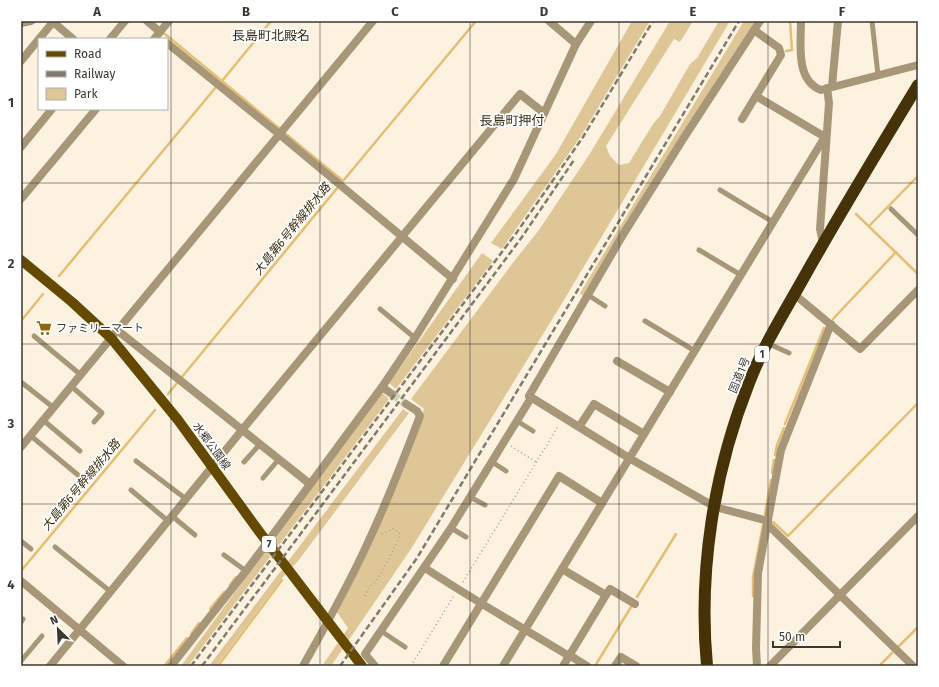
<svg xmlns="http://www.w3.org/2000/svg" width="939" height="687" font-family="'Fira Sans','Noto Sans JP',sans-serif">
  <style>
    .green { fill: #dfc697 }
    .lines { fill: none; stroke-linecap: round; stroke-linejoin: round }
    .stream { stroke: #e5be74; stroke-width: 2.5 }
    .street-tunnel { stroke: #d7cdbd; stroke-width: 8; stroke-dasharray: 8 4; stroke-linecap: butt }
    .path { stroke: #a79e90; stroke-width: 1.5; stroke-dasharray: 1 3; stroke-linecap: butt }
    .lane { stroke: #a79678; stroke-width: 5 }
    .street { stroke: #a79678; stroke-width: 8 }
    .primary { stroke: #664901; stroke-width: 10 }
    .highway { stroke: #453208; stroke-width: 12 }
    .rail { stroke: #817a6e; stroke-width: 2.5; stroke-dasharray: 6 3; stroke-linecap: butt }
    .grid { fill: none; stroke: #3d382f; stroke-width: 1; stroke-opacity: 0.55 }
    .labels { text-anchor: middle; stroke-width: 3.5; stroke-linejoin: round; paint-order: stroke }
    .shield { fill: #fff; stroke: #77746d; stroke-width: 1 }
    .shield-label { font-size: 10px; font-weight: bold; fill: #3d382f }
    .poi-label { font-size: 11px; fill: #3d382f; stroke: #fff; text-anchor: start }
    .street-label { font-size: 11px; fill: #3d382f; stroke: #fff }
    .water-label { font-size: 12px; font-style: italic; fill: #3b2b0a; stroke: #fff }
    .quarter-label { font-size: 13px; fill: #382e1b; stroke: #fff }
    .neatline { fill: none; stroke: #3d382f; stroke-width: 1.5 }
    .grid-label { font-size: 13px; text-anchor: middle; font-weight: bold; fill: #3d382f }
  </style>
  <rect width="100%" height="100%" fill="#fdf2e0"/>
  <g class="green">
    <path d="M632 21H650L581 136 502 249 491 243 556 154Z"/>
    <path d="M670 21H693L680 42 674 39 606 146 610 156 619 165 629 163 653 124 660 116 690 64 697 58 719 21H730L564 300 411 549 331 666H322L348 628 337 612 386 508 424 409 411 399 515 260 539 230 589 155Z"/>
    <path d="M744 21H755L655 176 583 296 580 293Z"/>
    <path d="M482 253 493 261 396 389 389 383Z"/>
    <path d="M381 392 389 399 188 666H181Z"/>
    <path d="M403 409 409 413 298 561 282 578 216 666H209Z"/>
  </g>
  <g class="lines">
    <g class="stream">
      <path d="M165 34 343 181 168 394"/>
      <path d="M786 51 792 50 790 21"/>
      <path d="M222 81 271 21"/>
      <path d="M343 181 476 21"/>
      <path d="M856 214 918 274"/>
      <path d="M869 226 918 176"/>
      <path d="M59 276 216 87"/>
      <path d="M833 319 896 252"/>
      <path d="M21 321 43 294"/>
      <path d="M785 424 824 328"/>
      <path d="M775 455 777 445 784 428"/>
      <path d="M772 473 774 460"/>
      <path d="M765 514 771 480"/>
      <path d="M773 522 788 536 918 403"/>
      <path d="M21 571 155 410"/>
      <path d="M230 585 236 577"/>
      <path d="M753 596V577L763 525"/>
      <path d="M637 597 676 534"/>
      <path d="M210 609 224 592"/>
      <path d="M191 634 199 623"/>
      <path d="M898 647 918 627"/>
      <path d="M165 665 187 638"/>
      <path d="M218 666 282 580"/>
      <path d="M595 666 631 607"/>
      <path d="M879 666 892 653"/>
    </g>
    <path class="street-tunnel" d="M392 394 406 404"/>
    <g class="path">
      <path d="M511 446 536 462"/>
      <path d="M463 582 559 425"/>
      <path d="M365 596C366 593 368 589 370 587 372 584 376 582 378 578 386 564 394 550 400 535L399 532 393 529 380 535"/>
      <path d="M411 666 453 597"/>
    </g>
    <g class="lane">
      <path d="M872 21 878 75"/>
      <path d="M720 190 773 222"/>
      <path d="M891 209 918 235"/>
      <path d="M699 250 741 275"/>
      <path d="M588 295 605 306"/>
      <path d="M380 309 415 338"/>
      <path d="M645 321 695 351"/>
      <path d="M34 336 81 375"/>
      <path d="M767 343 789 353"/>
      <path d="M21 382 54 408"/>
      <path d="M71 386 102 413 94 422"/>
      <path d="M43 420 80 451"/>
      <path d="M517 421 533 431"/>
      <path d="M31 436 78 475"/>
      <path d="M136 461 186 499"/>
      <path d="M244 462 260 444"/>
      <path d="M492 462 506 471"/>
      <path d="M263 478 279 459"/>
      <path d="M131 490 168 521"/>
      <path d="M470 497 485 505"/>
      <path d="M172 516 195 535"/>
      <path d="M451 528 466 537"/>
      <path d="M21 541 31 549"/>
      <path d="M55 547 111 592"/>
      <path d="M224 555 246 571"/>
      <path d="M21 622 23 619"/>
      <path d="M381 631 405 647"/>
      <path d="M21 661 42 636"/>
    </g>
    <g class="street">
      <path d="M52 21 73 39"/>
      <path d="M147 21 160 32"/>
      <path d="M549 21 576 44"/>
      <path d="M801 21C801 43 795 80 821 90L918 65"/>
      <path d="M21 23 31 21"/>
      <path d="M754 30 760 21"/>
      <path d="M39 39 53 22"/>
      <path d="M110 39 125 21"/>
      <path d="M154 39 169 21"/>
      <path d="M167 43 279 134 453 279"/>
      <path d="M21 61 39 39"/>
      <path d="M832 86 838 21"/>
      <path d="M756 96 825 137"/>
      <path d="M742 119 781 55 779 48 754 30 685 136 624 233 529 396 629 458 715 507 768 521"/>
      <path d="M21 147 52 109"/>
      <path d="M21 199 96 109"/>
      <path d="M823 243 820 229 829 103 827 88"/>
      <path d="M794 294 860 349 918 290"/>
      <path d="M117 330 310 484"/>
      <path d="M617 361 670 392"/>
      <path d="M382 387 392 394"/>
      <path d="M579 427 594 404 644 434"/>
      <path d="M21 447 373 21"/>
      <path d="M767 524 913 666"/>
      <path d="M425 568C472 599 521 627 569 656"/>
      <path d="M562 569 606 595 563 666"/>
      <path d="M21 581 123 666"/>
      <path d="M606 595 610 589 635 604"/>
      <path d="M569 655 587 666"/>
      <path d="M50 666 242 430 520 94 544 113"/>
      <path d="M171 666 246 571 382 387 415 338 514 179 576 44 591 21"/>
      <path d="M303 666C326 625 350 583 369 540 388 500 404 458 420 416L417 411 406 404"/>
      <path d="M375 666 365 654 451 528 531 398"/>
      <path d="M443 666 559 476 602 503"/>
      <path d="M503 666 826 135"/>
      <path d="M615 666 621 657 636 666"/>
      <path d="M757 666 756 648 758 573 781 450 831 324"/>
      <path d="M770 666 918 516"/>
    </g>
    <path class="primary" d="M21 260 72 302 111 338 178 420 261 534 362 666"/>
    <path class="highway" d="M707 666C698 571 714 471 749 383 763 346 784 313 803 279 840 213 879 149 918 85"/>
    <g class="rail">
      <path d="M191 666 517 232 583 137 653 21"/>
      <path d="M202 666 522 237 574 160"/>
      <path d="M340 666 417 558 739 21"/>
    </g>
  </g>
  <path class="grid" d="M171 21V666M320 21V666M470 21V666M619 21V666M768 21V666M21 183H918M21 344H918M21 504H918"/>
  <defs>
    <symbol id="supermarket-bare" viewBox="-9 -9 18 18"><path d="M-6-5.5h2.5l.6 2H6L4.5 2H-2.5L-4.4-4H-6ZM-1.5 3.2a1.3 1.3 0 1 0 .1 0ZM3 3.2a1.3 1.3 0 1 0 .1 0Z" fill="#8e680c" stroke="#fff" stroke-width="2.5" paint-order="stroke"/></symbol>
  </defs>
  <g fill-rule="evenodd">
    <use href="#supermarket-bare" x="33" y="317" width="22" height="22"/>
  </g>
  <g class="labels">
    <g class="shield">
      <rect x="755" y="346" width="14" height="16" rx="3"/>
      <rect x="262" y="536" width="14" height="16" rx="3"/>
    </g>
    <g class="shield-label">
      <text x="762" y="358">1</text>
      <text x="269" y="548">7</text>
    </g>
    <g class="poi-label">
      <text x="56" y="332">ファミリーマート</text>
    </g>
    <g class="street-label">
      <text transform="translate(739 375) rotate(-68)" y="4">国道1号</text>
      <text transform="translate(212 446) rotate(54)" y="4">水郷公園線</text>
    </g>
    <g class="water-label">
      <text transform="translate(292 229) rotate(-51)" y="4">大島第6号幹線排水路</text>
      <text transform="translate(81 485) rotate(-50)" y="4">大島第6号幹線排水路</text>
    </g>
    <g class="quarter-label">
      <text x="271" y="40">長島町北殿名</text>
      <text x="512" y="125">長島町押付</text>
    </g>
  </g>
  <rect width="939" height="687" fill="none" stroke="#ffffff" stroke-width="44"/>
  <rect x="38" y="38" width="130" height="72" fill="#ffffff" stroke="#b1afac"/>
  <rect x="46" y="51" width="20" height="6" fill="#664901" stroke="#b1afac"/>
  <text x="74" y="58" font-size="12" fill="#3d382f">Road</text>
  <rect x="46" y="71" width="20" height="6" fill="#817a6e" stroke="#b1afac"/>
  <text x="74" y="78" font-size="12" fill="#3d382f">Railway</text>
  <rect x="46" y="88" width="20" height="12" fill="#dfc697" stroke="#b1afac"/>
  <text x="74" y="98" font-size="12" fill="#3d382f">Park</text>
  <g transform="translate(58 629) rotate(336)" stroke="#ffffff" stroke-width="3" paint-order="stroke">
  <path d="M0-3L7 15L0 10L-7 15Z" fill="#3d382f"/>
  <text y="-6" font-size="11" font-weight="bold" text-anchor="middle" fill="#3d382f">N</text>
  </g>
  <path d="M773 641v6h67v-6" fill="none" stroke="#3d382f" stroke-width="2"/>
  <text x="779" y="641" font-size="12" fill="#3d382f" stroke="#ffffff" stroke-width="3" paint-order="stroke">50 m</text>
  <rect x="22" y="22" width="895" height="643" class="neatline"/>
  <g class="grid-label">
    <text x="97" y="16">A</text>
    <text x="246" y="16">B</text>
    <text x="395" y="16">C</text>
    <text x="544" y="16">D</text>
    <text x="693" y="16">E</text>
    <text x="842" y="16">F</text>
    <text x="11" y="107">1</text>
    <text x="11" y="268">2</text>
    <text x="11" y="428">3</text>
    <text x="11" y="589">4</text>
  </g>
</svg>
